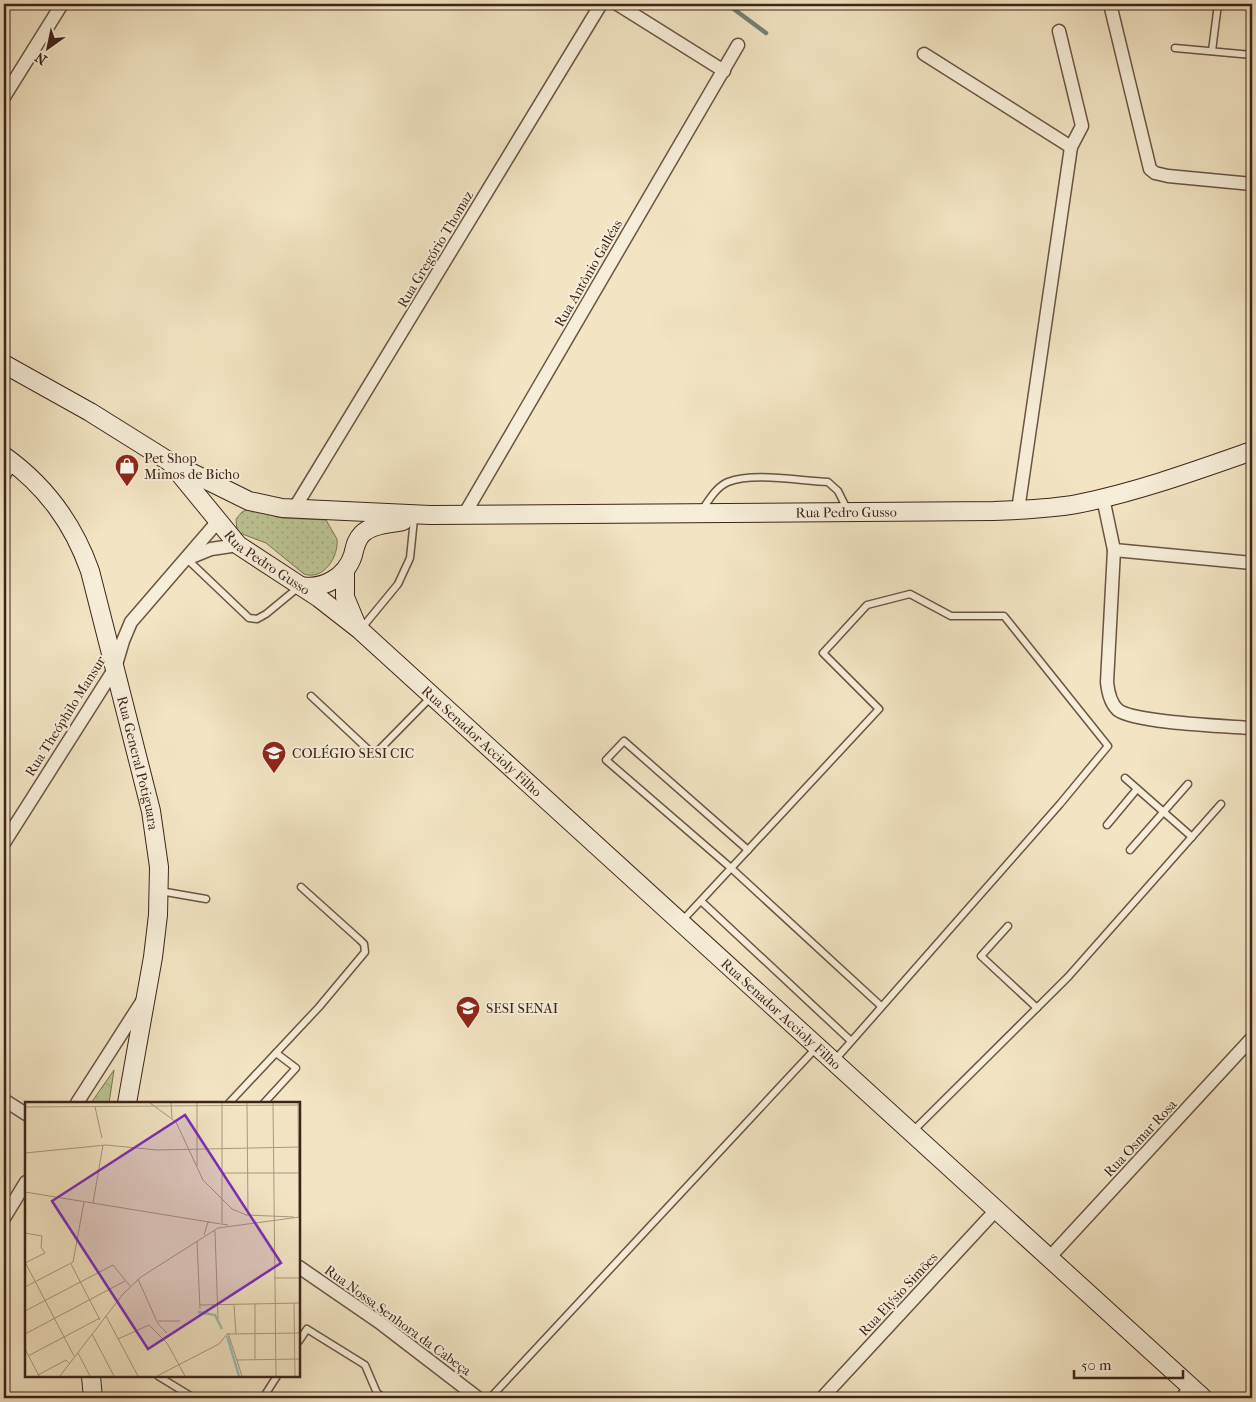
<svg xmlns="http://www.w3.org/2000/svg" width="1256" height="1402" font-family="'IM FELL French Canon',serif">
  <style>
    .grass { fill: url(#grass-dots); stroke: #7c7457 }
    .forest { fill: url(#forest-crowns); stroke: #7c7457 }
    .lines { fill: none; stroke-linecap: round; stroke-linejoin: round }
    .stream { stroke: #758178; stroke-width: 4.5 }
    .lane-casing { stroke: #6a5444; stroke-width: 9 }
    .street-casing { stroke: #6a5444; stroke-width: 15 }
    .secondary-casing { stroke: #3d241a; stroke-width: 20 }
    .lane { stroke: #f7eed9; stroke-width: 6 }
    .street { stroke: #f7eed9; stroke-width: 12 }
    .secondary { stroke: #f7eed9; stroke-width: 18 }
    .labels { text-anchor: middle; stroke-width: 4; stroke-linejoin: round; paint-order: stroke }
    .street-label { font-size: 14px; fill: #3d241a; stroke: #f7eed9 }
    .poi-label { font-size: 14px; fill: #3d241a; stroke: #f7eed9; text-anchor: start }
    .inset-river { fill: none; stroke: #9bbfb7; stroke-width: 2.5 }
    .inset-road { fill: none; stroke: #aa9880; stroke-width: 1 }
    .view { fill: #7b2cbf; fill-opacity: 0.15; stroke: #7b2cbf; stroke-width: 2.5 }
    .inset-edge { fill: none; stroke: #3d241a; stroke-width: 2.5 }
  </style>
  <defs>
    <pattern id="grass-dots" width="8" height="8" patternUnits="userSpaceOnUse" patternTransform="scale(1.25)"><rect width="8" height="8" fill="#bcc494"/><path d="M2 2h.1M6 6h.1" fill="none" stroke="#a2a87f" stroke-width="1.8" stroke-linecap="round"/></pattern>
    <pattern id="forest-crowns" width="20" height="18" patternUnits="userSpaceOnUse" patternTransform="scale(1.25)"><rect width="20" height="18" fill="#bcc494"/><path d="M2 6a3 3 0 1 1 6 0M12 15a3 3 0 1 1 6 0" fill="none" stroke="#a2a87f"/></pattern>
  </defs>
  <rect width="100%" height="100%" fill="#f3e5c4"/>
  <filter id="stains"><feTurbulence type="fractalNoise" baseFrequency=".004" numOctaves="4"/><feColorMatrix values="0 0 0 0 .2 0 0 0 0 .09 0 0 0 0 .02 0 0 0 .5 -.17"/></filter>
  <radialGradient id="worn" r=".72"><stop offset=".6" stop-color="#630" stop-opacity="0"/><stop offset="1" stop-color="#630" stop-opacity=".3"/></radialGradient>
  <path class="grass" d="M249 509 283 518 326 520 337 539C339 556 324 581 304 574L266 543 237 532 236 519 242 512Z"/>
  <path class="forest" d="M114 1070 109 1103H91Z"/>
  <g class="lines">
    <path class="stream" d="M727 4 766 33"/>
    <defs>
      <g id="lane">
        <path d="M1175 48 1252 55"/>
        <path d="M1212 51 1218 4"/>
        <path d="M702 510C709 500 716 487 728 482 754 472 800 481 828 482L838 491 848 511"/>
        <path d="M187 559 249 618 257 619 266 614 300 586"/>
        <path d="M361 629 398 584 410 558 414 519"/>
        <path d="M311 696 374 755 431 697"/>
        <path d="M1125 778 1192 837"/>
        <path d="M1107 825 1137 789"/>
        <path d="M748 850 624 741 606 760 731 868 881 1006"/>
        <path d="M1130 850 1188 784"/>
        <path d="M160 891 206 899"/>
        <path d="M701 901 851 1041"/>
        <path d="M681 922 879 709 823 653 867 605 910 594 951 616H1004L1108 746 1060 804 834 1061"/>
        <path d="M1008 926 981 956 1037 1008"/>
        <path d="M229 1103 319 1007 365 952 364 944 360 940 301 887"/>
        <path d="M264 1103 296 1068 276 1053"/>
        <path d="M912 1132 1068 977 1221 804"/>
        <path d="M299 1341 307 1329 365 1365 377 1393 384 1398"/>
        <path d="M158 1376 194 1398"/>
        <path d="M263 1398 277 1376"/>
        <path d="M490 1398 816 1048"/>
        <path d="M1178 1398 1188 1386"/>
      </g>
      <g id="street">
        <path d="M617 4 724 71"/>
        <path d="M1110 4 1150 169 1155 173 1168 176 1252 184"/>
        <path d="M924 54 1071 147"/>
        <path d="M4 97 62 4"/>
        <path d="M4 475 12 462"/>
        <path d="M1103 498 1114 550 1107 682C1108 692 1110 703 1118 710 1135 723 1226 726 1252 728"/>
        <path d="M294 509 601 4"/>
        <path d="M1018 510 1071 147 1082 126 1059 31"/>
        <path d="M464 515 738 45"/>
        <path d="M1114 550 1252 563"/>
        <path d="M189 558 211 549 238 545"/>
        <path d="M4 843 115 668 123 641 131 622 219 520"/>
        <path d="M4 1100 26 1114"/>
        <path d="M77 1103 143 1000"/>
        <path d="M4 1218 26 1182"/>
        <path d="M1049 1258 1252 1038"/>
        <path d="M299 1267 379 1322 478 1398"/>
        <path d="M822 1398 996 1210"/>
      </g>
      <g id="secondary">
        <path id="s1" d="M4 364 90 412 170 462 249 501 282 508 430 515 994 511C1022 510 1050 509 1077 504 1137 492 1195 471 1252 451"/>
        <path id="s2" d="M4 456C46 486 73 523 90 571L151 811 159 867 158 915 153 957 127 1103"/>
        <path id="s3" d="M170 462 238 545 319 598 360 630 1203 1398"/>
        <path d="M345 570V597L357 626"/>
        <path d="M301 586C323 590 346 577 353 555 355 547 356 540 362 534 372 524 390 524 403 521"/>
        <path d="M91 1376 93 1398"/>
      </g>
    </defs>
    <use href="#lane" class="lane-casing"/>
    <use href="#street" class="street-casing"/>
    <use href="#secondary" class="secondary-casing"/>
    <use href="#lane" class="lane"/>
    <use href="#street" class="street"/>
    <use href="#secondary" class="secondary"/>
  </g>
  <defs>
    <symbol id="shop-pin" viewBox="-11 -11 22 30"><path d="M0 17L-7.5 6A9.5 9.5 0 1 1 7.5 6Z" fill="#8f2418" stroke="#f7eed9"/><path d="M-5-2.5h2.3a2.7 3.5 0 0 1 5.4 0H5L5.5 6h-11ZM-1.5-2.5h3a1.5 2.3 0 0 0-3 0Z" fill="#fff"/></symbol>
    <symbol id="school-pin" viewBox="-11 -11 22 30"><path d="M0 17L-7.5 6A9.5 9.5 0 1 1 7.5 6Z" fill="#8f2418" stroke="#f7eed9"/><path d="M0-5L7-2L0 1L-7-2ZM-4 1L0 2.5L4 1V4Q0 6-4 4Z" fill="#fff"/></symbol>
    <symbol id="university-pin" viewBox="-11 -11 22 30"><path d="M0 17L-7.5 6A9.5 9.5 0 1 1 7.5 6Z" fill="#8f2418" stroke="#f7eed9"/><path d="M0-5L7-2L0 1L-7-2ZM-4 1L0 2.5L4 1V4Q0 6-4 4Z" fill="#fff"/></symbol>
  </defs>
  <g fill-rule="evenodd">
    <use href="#shop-pin" x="113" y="452" width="28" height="38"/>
    <use href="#school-pin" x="260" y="739" width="28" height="38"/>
    <use href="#university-pin" x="454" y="994" width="28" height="38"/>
  </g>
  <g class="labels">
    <g class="street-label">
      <text transform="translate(435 249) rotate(-59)" y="5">Rua Gregório Thomaz</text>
      <text transform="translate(588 273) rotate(-60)" y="5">Rua Antônio Galléas</text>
      <text dy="5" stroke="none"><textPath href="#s1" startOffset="879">Rua Pedro Gusso</textPath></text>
      <text dy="5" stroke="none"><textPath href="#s3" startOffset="141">Rua Pedro Gusso</textPath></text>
      <text transform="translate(65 716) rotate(-58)" y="5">Rua Theóphilo Mansur</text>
      <text dy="5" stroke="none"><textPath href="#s3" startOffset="421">Rua Senador Accioly Filho</textPath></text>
      <text dy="5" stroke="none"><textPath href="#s2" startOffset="344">Rua General Potiguara</textPath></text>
      <text dy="5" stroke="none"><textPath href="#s3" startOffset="826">Rua Senador Accioly Filho</textPath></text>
      <text transform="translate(1140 1138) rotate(-47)" y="5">Rua Osmar Rosa</text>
      <text transform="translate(898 1294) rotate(-47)" y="5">Rua Elýsio Simões</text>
      <text transform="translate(398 1320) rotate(36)" y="5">Rua Nossa Senhora da Cabeça</text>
    </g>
    <g class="poi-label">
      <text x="144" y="463">Pet Shop<tspan x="144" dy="16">Mimos de Bicho</tspan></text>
      <text x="292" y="758">COLÉGIO SESI CIC</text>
      <text x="486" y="1013">SESI SENAI</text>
    </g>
  </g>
  <g transform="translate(25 1102)">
    <rect width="275" height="275" fill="#f3e5c4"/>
    <path class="inset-river" d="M173 210 190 213 197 227M202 234 214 274"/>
    <path class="inset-road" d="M125 1 151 20 178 78 207 107 221 113 269 115M146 1 147 16M172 1V64M222 1 223 113M248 1 251 274M273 1 274 115M0 5 275 3M70 5 77 36M0 51 81 43 132 48 275 45M198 71H274M0 90 184 120M68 101 78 43M197 121V1M190 129 193 217M0 131 17 134 16 145 20 151 0 161M179 133 183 120 203 123M172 139 175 207M0 160 49 254M46 162 75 218M249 176H275M113 177 133 222 142 231M0 185 48 160 59 100M269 201 270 274M230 202V257M175 203 275 201M209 203 211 231M0 209 88 163 105 184M81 214 113 274M133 219H155M203 231 217 274M0 232 100 179M67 232 89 274M93 237 124 223 142 241 160 274M0 247 14 274M53 251 65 274M3 254 75 216M212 258 275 257M13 273 41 258 44 261M35 274 98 192 116 175 193 126 275 115M132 274 194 242 202 232 275 231"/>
    <path class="view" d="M160 13 256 161 123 247 27 99Z"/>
    <rect width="275" height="275" class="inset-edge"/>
  </g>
  <rect width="1256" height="1402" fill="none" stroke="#f3e5c4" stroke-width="20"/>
  <rect x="5" y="5" width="1246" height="1392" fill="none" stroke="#3d241a" stroke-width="2.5"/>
  <rect x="10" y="10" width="1236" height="1382" fill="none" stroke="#3d241a"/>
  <g transform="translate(48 48) rotate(213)" stroke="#f7eed9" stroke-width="4" paint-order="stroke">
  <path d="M0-4L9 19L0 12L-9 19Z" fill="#3d241a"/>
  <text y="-8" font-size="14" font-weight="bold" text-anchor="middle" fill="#3d241a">N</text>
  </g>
  <path d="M1074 1370v8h109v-8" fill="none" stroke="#3d241a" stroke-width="2.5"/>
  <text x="1081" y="1370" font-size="15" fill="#3d241a" stroke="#f7eed9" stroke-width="4" paint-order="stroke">50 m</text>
  <rect width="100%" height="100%" filter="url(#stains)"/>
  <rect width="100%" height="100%" fill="url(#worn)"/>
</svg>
